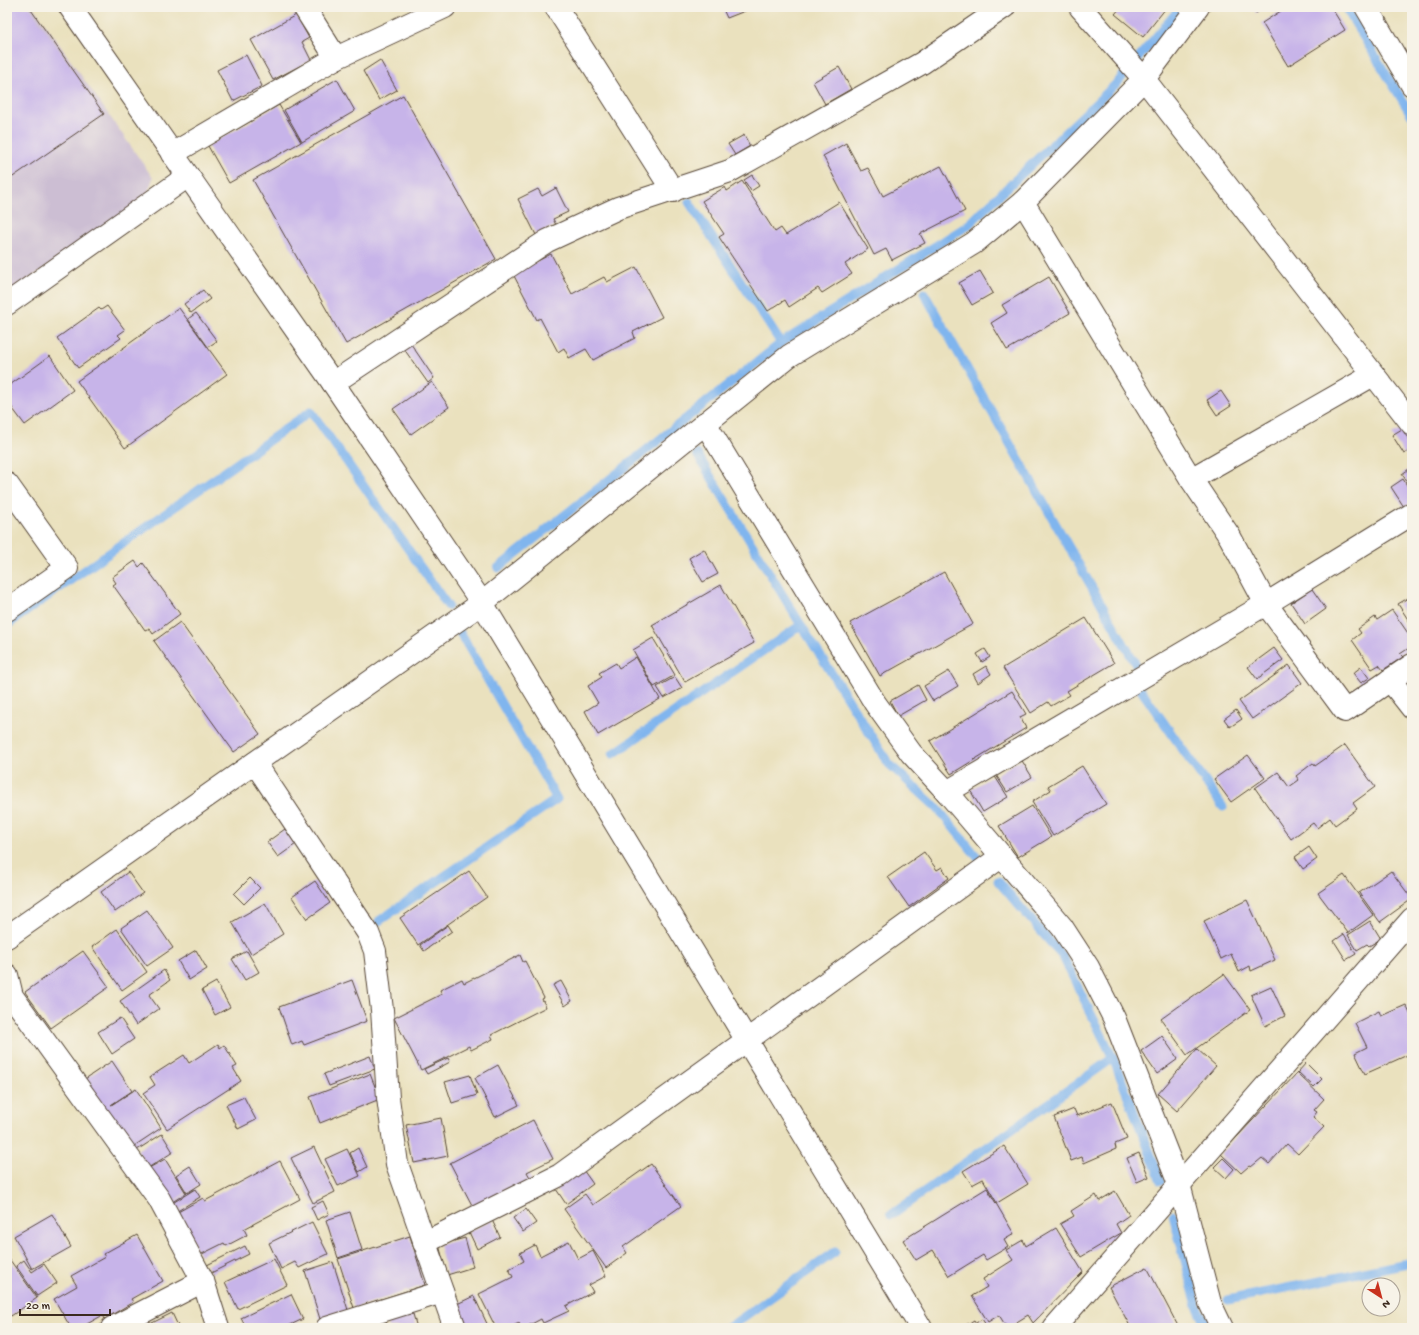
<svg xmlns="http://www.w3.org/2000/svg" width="1419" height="1335" font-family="'Gochi Hand',sans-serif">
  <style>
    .industrial { fill: #ccbed3 }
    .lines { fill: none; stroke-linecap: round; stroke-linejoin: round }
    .stream { stroke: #80b5ee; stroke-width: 9 }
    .building { fill: #c7b4e9 }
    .minor-casing { stroke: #554536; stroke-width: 24 }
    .tertiary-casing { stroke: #554536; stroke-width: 24 }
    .minor { stroke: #fff; stroke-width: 22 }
    .tertiary { stroke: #fff; stroke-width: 22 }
  </style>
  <rect width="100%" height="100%" fill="#f7f3e8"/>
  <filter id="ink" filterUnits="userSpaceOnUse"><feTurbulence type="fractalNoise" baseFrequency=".025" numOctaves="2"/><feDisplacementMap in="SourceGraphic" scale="8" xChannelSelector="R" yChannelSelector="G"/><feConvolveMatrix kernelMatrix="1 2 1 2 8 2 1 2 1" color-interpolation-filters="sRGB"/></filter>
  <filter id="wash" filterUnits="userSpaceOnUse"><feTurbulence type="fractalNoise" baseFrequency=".012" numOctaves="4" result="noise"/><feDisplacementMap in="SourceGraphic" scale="16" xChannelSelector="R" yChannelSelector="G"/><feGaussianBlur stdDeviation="0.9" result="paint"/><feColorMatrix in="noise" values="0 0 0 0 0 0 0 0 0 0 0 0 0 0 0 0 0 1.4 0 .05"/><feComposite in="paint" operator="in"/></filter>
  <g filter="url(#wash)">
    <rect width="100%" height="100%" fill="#eae1be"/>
    <path class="industrial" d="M7 7H33L153 178 146 198 7 294Z"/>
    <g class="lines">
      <g class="stream">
        <path d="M1345 7 1412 116"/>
        <path d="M689 202 781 343"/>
        <path d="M924 293 1135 663"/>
        <path d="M697 454 801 625 889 764 937 808 979 859"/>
        <path d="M498 568 781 343 967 226 1118 82 1181 7"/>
        <path d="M7 625 311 411 448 606"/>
        <path d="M1141 690 1223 807"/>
        <path d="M613 754 801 625"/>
        <path d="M998 881 1063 957 1113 1058 1161 1181"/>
        <path d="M379 921 557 799 459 631"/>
        <path d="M891 1215 1113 1058"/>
        <path d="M1173 1215 1197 1306 1208 1328"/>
        <path d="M1228 1300 1412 1262"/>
        <path d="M728 1328 835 1252"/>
      </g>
    </g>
    <g id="blocks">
      <g class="building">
        <path d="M7 7H29L104 114 7 181Z"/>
        <path d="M722 7H755L727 18Z"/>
        <path d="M1121 7H1165L1166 8 1143 37 1115 14Z"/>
        <path d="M1252 7H1265L1256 13Z"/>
        <path d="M1287 7H1331L1345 30 1288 66 1262 23Z"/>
        <path d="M296 15 309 38 302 42 311 60 273 80 251 40Z"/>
        <path d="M246 55 262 86 233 101 217 70Z"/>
        <path d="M380 60 397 90 379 100 363 71Z"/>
        <path d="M839 67 851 89 825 104 813 82Z"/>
        <path d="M337 79 355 111 302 142 284 110Z"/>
        <path d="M403 95 496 259 346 344 253 180Z"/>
        <path d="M279 105 301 142 229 183 208 146Z"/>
        <path d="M744 135 750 146 735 155 728 144Z"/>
        <path d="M846 143 861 171 868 168 883 196 941 166 965 211 920 234 925 243 892 260 886 249 874 255 823 156Z"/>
        <path d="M752 175 759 186 751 191 744 180Z"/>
        <path d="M742 181 775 232 781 228 786 235 839 202 868 249 845 264 852 274 822 293 818 288 789 307 785 300 768 311 719 237 724 234 702 201 725 187 727 191Z"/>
        <path d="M556 188 568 212 553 219 556 225 536 235 518 199 538 189 542 196Z"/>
        <path d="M551 254 572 294 604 277 607 282 636 267 662 317 633 332 635 338 593 360 586 349 569 358 564 348 558 352 540 318 537 320 513 274Z"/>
        <path d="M980 271 993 293 972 305 959 283Z"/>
        <path d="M1049 277 1070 313 1007 350 991 323 1007 313 1002 305Z"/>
        <path d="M203 290 210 299 191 313 184 304Z"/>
        <path d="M107 306 125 330 118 335 121 338 78 368 57 338 99 308 101 310Z"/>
        <path d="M179 308 227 374 125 448 77 381Z"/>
        <path d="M196 313 217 341 208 347 188 319Z"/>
        <path d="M411 344 434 378 428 383 404 349Z"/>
        <path d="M50 356 73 390 25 425 7 401V387Z"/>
        <path d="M432 382 449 407 411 434 393 409Z"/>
        <path d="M1221 391 1231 406 1217 415 1207 400Z"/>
        <path d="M1402 429 1412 445V449L1404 454 1392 435Z"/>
        <path d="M1412 467V489L1402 474Z"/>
        <path d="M1403 479 1412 493V502L1404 507 1391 487Z"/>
        <path d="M704 549 718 574 703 582 689 558Z"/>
        <path d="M135 561 139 567 143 563 180 614 153 634 149 628 145 630 113 585 116 583 112 577Z"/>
        <path d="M944 572 973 624 880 676 850 623Z"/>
        <path d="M721 585 754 643 685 682 652 625Z"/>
        <path d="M1312 589 1326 609 1305 624 1291 603Z"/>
        <path d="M1408 598 1412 604V619L1409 621 1398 604Z"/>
        <path d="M1392 610 1412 639V646L1400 654 1403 657 1383 670 1379 665 1372 669 1352 640 1361 633 1358 629 1375 617 1377 620Z"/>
        <path d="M1086 618 1114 663 1067 691 1070 695 1051 706 1048 702 1031 713 1003 668Z"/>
        <path d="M180 622 260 734 234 752 154 641Z"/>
        <path d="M653 638 675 675 654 687 633 650Z"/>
        <path d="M1274 648 1283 660 1257 679 1248 667Z"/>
        <path d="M985 649 990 657 982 662 977 654Z"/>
        <path d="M636 657 660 699 598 735 585 711 598 703 588 686 602 677 599 673 616 663 619 668Z"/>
        <path d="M1289 665 1302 683 1252 719 1239 701Z"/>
        <path d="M986 666 991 674 978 683 973 674Z"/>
        <path d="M1361 667 1369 678 1361 683 1353 673Z"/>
        <path d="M949 671 958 686 933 701 924 686Z"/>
        <path d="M675 677 682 688 664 698 657 687Z"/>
        <path d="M918 685 926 700 898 716 890 701Z"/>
        <path d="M1012 691 1026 714 1020 717 1026 728 951 774 930 741Z"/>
        <path d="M1236 710 1242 719 1230 727 1224 719Z"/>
        <path d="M1345 745 1375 787 1353 803 1357 809 1335 825 1330 818 1317 828 1313 823 1291 839 1255 788 1278 772 1289 787 1299 780 1296 776 1313 763 1315 766Z"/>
        <path d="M1248 755 1265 778 1231 802 1214 779Z"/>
        <path d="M1021 759 1032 777 1007 792 996 775Z"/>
        <path d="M1082 766 1106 804 1053 836 1032 802 1051 790 1048 786Z"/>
        <path d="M994 775 1008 797 983 812 970 790Z"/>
        <path d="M1032 806 1051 837 1018 857 999 826Z"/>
        <path d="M285 829 296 844 278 857 267 842Z"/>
        <path d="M1309 847 1317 859 1303 869 1295 857Z"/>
        <path d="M924 852 937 870 942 867 949 878 909 907 888 877Z"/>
        <path d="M469 871 487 897 418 945 400 918Z"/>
        <path d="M1391 871 1412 899 1380 922 1359 893Z"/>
        <path d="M128 872 143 893 115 912 101 892Z"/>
        <path d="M1344 875 1373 915 1348 933 1318 893Z"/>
        <path d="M250 878 260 888 244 904 234 894Z"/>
        <path d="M315 881 330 903 307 919 292 897Z"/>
        <path d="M1247 900 1275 960 1251 971 1250 966 1239 972 1231 954 1221 959 1204 921Z"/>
        <path d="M265 903 283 934 251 954 232 922Z"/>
        <path d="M147 910 173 948 147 966 121 928Z"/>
        <path d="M1370 921 1381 939 1369 946 1367 944 1357 950 1348 935Z"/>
        <path d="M448 925 452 931 424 951 420 945Z"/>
        <path d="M117 929 147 972 122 990 92 947Z"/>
        <path d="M1344 934 1356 954 1346 960 1334 941Z"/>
        <path d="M196 950 207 969 189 980 178 961Z"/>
        <path d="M83 951 109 987 51 1028 25 992Z"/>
        <path d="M247 951 259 972 245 980 232 959Z"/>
        <path d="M520 955 523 962 525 961 544 998 542 999 546 1007 491 1035 493 1039 471 1050 469 1046 421 1070 394 1018 442 994 440 990 462 979 464 983Z"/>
        <path d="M164 970 170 980 149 995 159 1009 136 1025 120 1001Z"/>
        <path d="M1224 974 1250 1010 1187 1055 1161 1019Z"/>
        <path d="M352 980 367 1021 304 1045 302 1041 292 1045 279 1007Z"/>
        <path d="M561 981 572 1001 565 1006 553 985Z"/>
        <path d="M216 982 230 1007 215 1015 202 990Z"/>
        <path d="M1271 986 1285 1016 1265 1026 1251 995Z"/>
        <path d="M1406 1005 1412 1018V1053L1365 1074 1355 1053 1367 1047 1355 1023 1379 1011 1381 1016Z"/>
        <path d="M120 1018 134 1039 112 1054 98 1032Z"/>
        <path d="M1162 1036 1178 1059 1157 1074 1141 1051Z"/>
        <path d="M218 1044 220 1048 224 1045 237 1066 233 1068 241 1081 167 1129 143 1093 155 1085 150 1077 184 1055 189 1063Z"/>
        <path d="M1197 1049 1216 1066 1177 1111 1158 1094Z"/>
        <path d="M370 1056 375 1069 329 1086 324 1074Z"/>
        <path d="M448 1058 450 1062 427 1074 424 1069Z"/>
        <path d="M112 1061 132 1091 111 1105 136 1089 161 1128 131 1148 85 1079Z"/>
        <path d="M1306 1063 1322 1079 1314 1087 1298 1072Z"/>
        <path d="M498 1065 519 1105 495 1117 475 1078Z"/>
        <path d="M1297 1073 1324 1099 1314 1110 1317 1112 1313 1117 1324 1127 1298 1154 1287 1144 1269 1164 1262 1158 1251 1167 1249 1166 1241 1173 1221 1154Z"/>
        <path d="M370 1074 380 1099 320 1123 310 1097Z"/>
        <path d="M470 1075 477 1095 452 1103 445 1082Z"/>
        <path d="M244 1097 256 1120 238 1129 226 1105Z"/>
        <path d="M1112 1102 1127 1139 1115 1144 1116 1149 1084 1163 1082 1157 1071 1161 1054 1117 1074 1109 1077 1116Z"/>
        <path d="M441 1118 448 1156 414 1163 406 1125Z"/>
        <path d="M533 1120 553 1159 527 1172 532 1181 473 1207 450 1163Z"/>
        <path d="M162 1134 173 1152 148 1168 137 1150Z"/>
        <path d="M1004 1146 1028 1184 997 1203 983 1179 972 1185 963 1171Z"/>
        <path d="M314 1147 335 1192 313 1203 291 1158Z"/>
        <path d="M358 1148 367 1167 359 1172 350 1153Z"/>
        <path d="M347 1149 360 1176 338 1186 325 1159Z"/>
        <path d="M1139 1153 1149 1177 1137 1182 1127 1158Z"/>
        <path d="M1223 1158 1234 1169 1226 1178 1214 1167Z"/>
        <path d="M165 1159 186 1193 171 1203 149 1168Z"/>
        <path d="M280 1161 300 1199 244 1229 247 1235 226 1246 224 1243 200 1255 178 1212 203 1198 205 1201Z"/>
        <path d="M651 1164 681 1206 623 1247 627 1253 606 1268 564 1209 585 1194 593 1205Z"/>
        <path d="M190 1166 201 1184 187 1193 176 1175Z"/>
        <path d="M581 1167 593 1184 566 1204 554 1186Z"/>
        <path d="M987 1188 1014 1234 1004 1240 1008 1247 986 1260 983 1255 949 1276 933 1250 916 1260 903 1240Z"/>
        <path d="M195 1189 200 1197 176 1212 171 1204Z"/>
        <path d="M1115 1191 1129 1215 1116 1224 1121 1233 1081 1257 1060 1224 1074 1216 1071 1211 1096 1195 1099 1201Z"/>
        <path d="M323 1201 329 1214 317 1220 311 1207Z"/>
        <path d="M526 1209 536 1223 523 1232 513 1218Z"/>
        <path d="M350 1212 362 1250 338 1258 326 1220Z"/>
        <path d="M52 1214 71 1247 32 1269 14 1236Z"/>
        <path d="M492 1220 500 1237 477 1249 469 1232Z"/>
        <path d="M312 1222 328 1254 299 1268 295 1262 281 1269 269 1243Z"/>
        <path d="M1056 1228 1083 1272 1033 1323 1028 1315 1007 1328 999 1315 988 1322 972 1296 987 1287 983 1279 1013 1260 1006 1250 1023 1240 1026 1246Z"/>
        <path d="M137 1235 163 1281 131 1299 133 1302 105 1319 103 1315 80 1328H71L54 1299 77 1286 71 1276 105 1257 103 1254Z"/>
        <path d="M410 1236 425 1285 354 1308 338 1259Z"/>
        <path d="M465 1238 473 1267 447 1275 439 1245Z"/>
        <path d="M569 1241 578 1259 593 1251 606 1276 589 1285 593 1292 566 1306 569 1311 543 1323 541 1319 524 1328H521L519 1323 509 1328H496L479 1294 513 1277 509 1269 524 1261 520 1253 535 1245 540 1256Z"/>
        <path d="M245 1246 249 1254 211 1273 207 1265Z"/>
        <path d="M274 1259 287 1285 238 1309 225 1282Z"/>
        <path d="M10 1260 37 1298 11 1316 7 1311V1262Z"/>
        <path d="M24 1260 32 1272 44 1264 57 1283 37 1296 16 1266Z"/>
        <path d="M333 1262 348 1310 320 1319 305 1271Z"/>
        <path d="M1147 1267 1179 1328H1131L1109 1287Z"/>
        <path d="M291 1294 303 1319 284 1328H246L241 1318Z"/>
        <path d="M474 1296 489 1328H468L457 1304Z"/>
        <path d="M406 1308 409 1315 413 1314 417 1328H389L384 1316Z"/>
        <path d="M172 1313 179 1328H142Z"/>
        <path d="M982 1319 988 1328H961L974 1320 976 1323Z"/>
      </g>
    </g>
  </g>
  <g filter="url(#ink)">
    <use href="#blocks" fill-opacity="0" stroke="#554536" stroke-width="1"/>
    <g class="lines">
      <defs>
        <g id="minor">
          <path d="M304 7 336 58"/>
          <path d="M556 7 673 191"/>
          <path d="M1080 7 1144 79 1412 424"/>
          <path d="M1366 7 1412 85"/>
          <path d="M172 154 336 58 445 7"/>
          <path d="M1023 202 1191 479 1230 537 1266 604 1345 711 1412 665"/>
          <path d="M7 304 188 176"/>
          <path d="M333 383 547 241 618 208 730 171 922 63 1004 7"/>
          <path d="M705 423 875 703 911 753 947 792 1062 927 1088 967 1114 1018 1179 1184 1210 1303 1222 1328"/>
          <path d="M1191 479 1373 375"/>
          <path d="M7 484 67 568 7 610"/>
          <path d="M1390 680 1412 708"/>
          <path d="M255 763 368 933 375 951 382 1010 388 1098 397 1164 455 1328"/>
          <path d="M947 792 1266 604 1412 514"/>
          <path d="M7 937 482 603 789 356 974 243 1023 202 1144 79 1198 7"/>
          <path d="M7 975 12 996 159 1199 203 1281"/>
          <path d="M424 1243 560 1175 1002 856"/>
          <path d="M112 1328 203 1281 218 1328"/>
          <path d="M327 1328 442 1292"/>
          <path d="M1054 1328 1412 919"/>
        </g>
        <path id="tertiary" d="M70 7 333 383 482 603 921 1328"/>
      </defs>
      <use href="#minor" class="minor-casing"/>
      <use href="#tertiary" class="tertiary-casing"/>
      <use href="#minor" class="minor"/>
      <use href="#tertiary" class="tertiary"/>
    </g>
  </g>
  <rect width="1419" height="1335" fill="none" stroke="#f7f3e8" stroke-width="24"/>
  <g transform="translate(1381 1297) rotate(144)"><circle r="19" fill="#f7f3e8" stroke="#aca397"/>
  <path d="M0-3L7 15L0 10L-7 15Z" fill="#c8321e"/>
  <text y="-6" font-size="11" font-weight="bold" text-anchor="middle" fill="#3b2a1e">N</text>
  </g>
  <path d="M20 1309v6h90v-6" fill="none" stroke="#3b2a1e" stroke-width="2"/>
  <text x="26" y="1309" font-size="12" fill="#3b2a1e" stroke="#f7f3e8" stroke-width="3" paint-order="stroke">20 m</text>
</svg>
